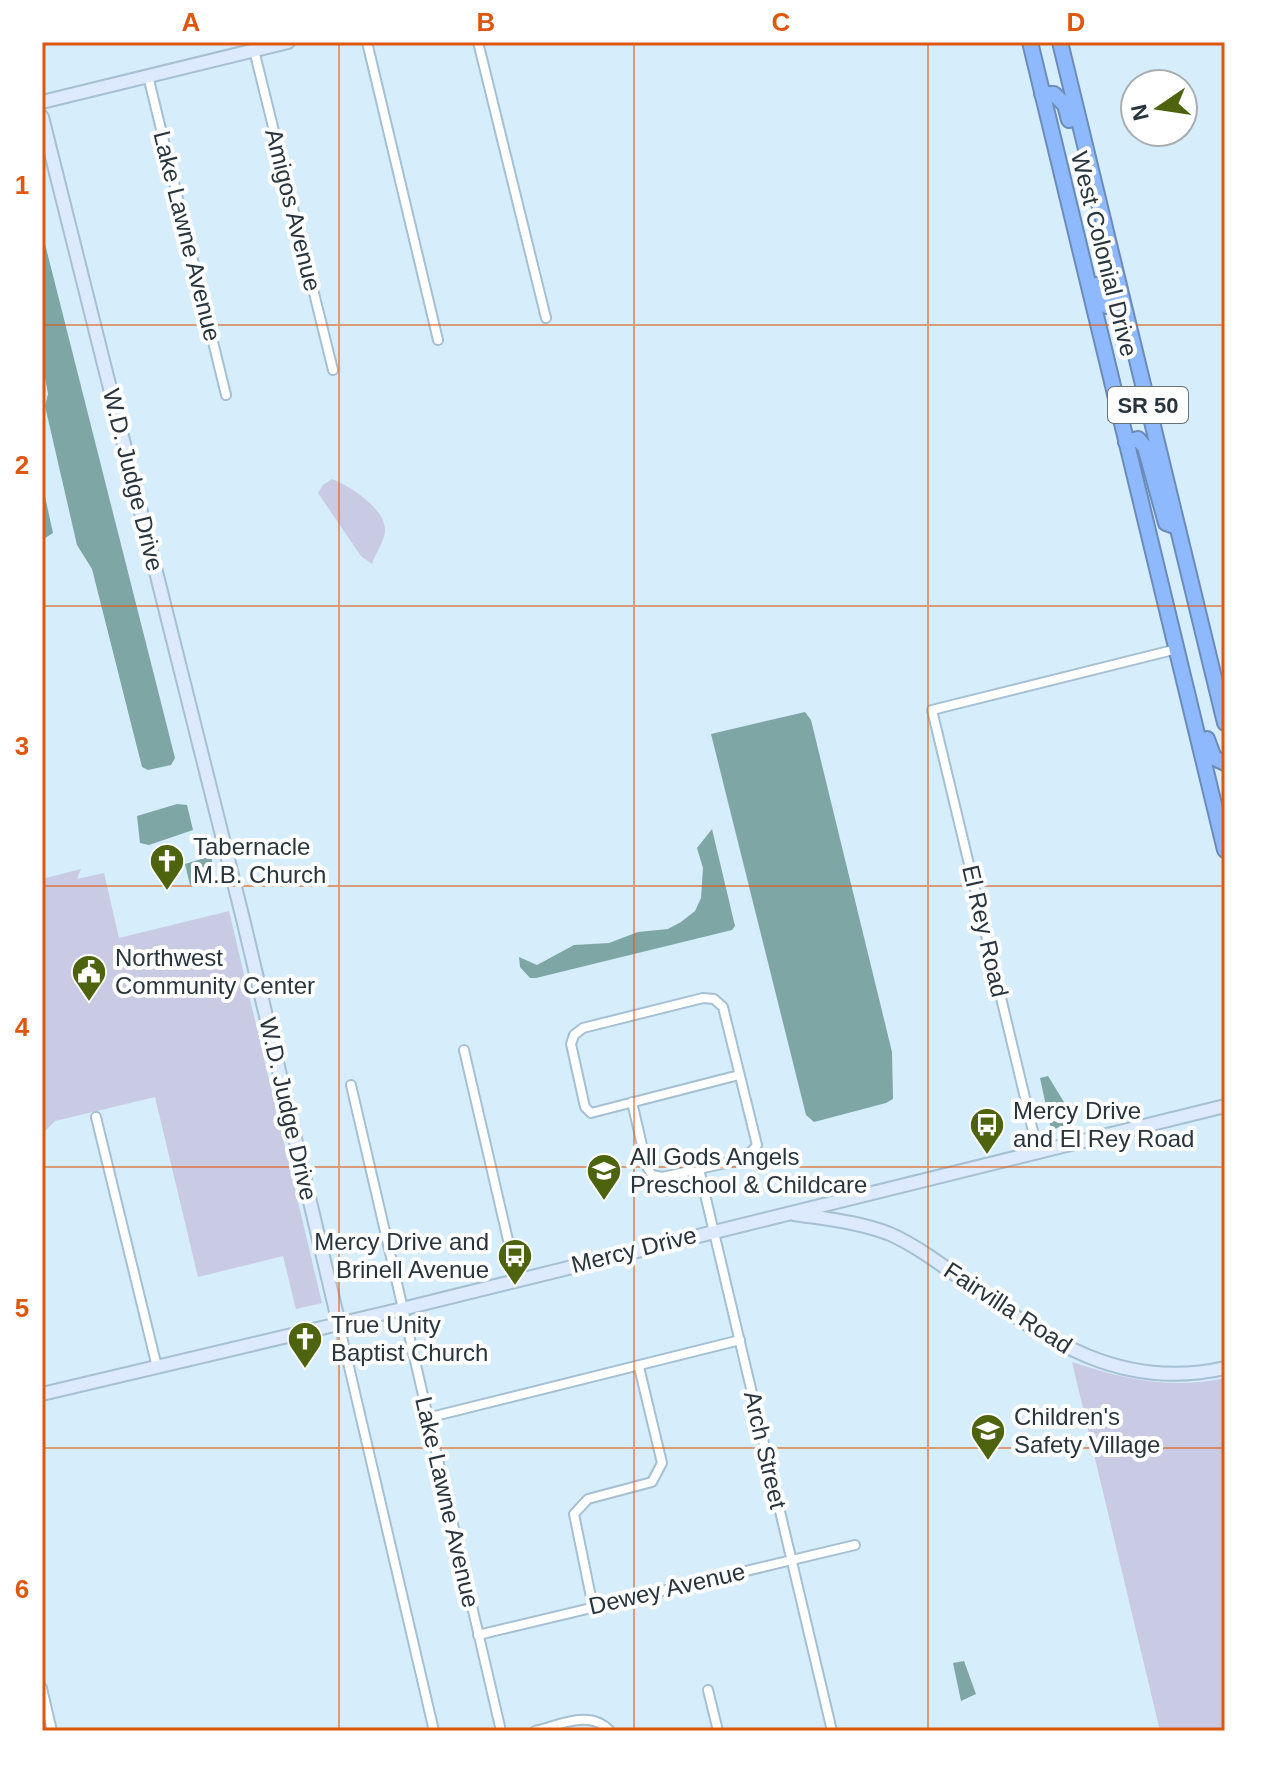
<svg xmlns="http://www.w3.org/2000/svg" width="1267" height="1773" font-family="Arial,sans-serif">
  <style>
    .green { fill: #c9cae3 }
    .water { fill: #7ea6a4 }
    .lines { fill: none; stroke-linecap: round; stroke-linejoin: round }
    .street-casing { stroke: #a4c0d2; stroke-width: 12 }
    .secondary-casing { stroke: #a4c0d2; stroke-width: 16 }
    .highway-casing { stroke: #6b8bb9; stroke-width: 18 }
    .street { stroke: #fff; stroke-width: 8 }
    .secondary { stroke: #ddeafe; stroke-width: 12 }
    .highway { stroke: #8fb9fd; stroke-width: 14 }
    .grid { fill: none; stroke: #de570e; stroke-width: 2; stroke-opacity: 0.55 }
    .labels { text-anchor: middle; stroke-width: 8; stroke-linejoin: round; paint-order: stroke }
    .shield { fill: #fff; stroke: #697276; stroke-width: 2 }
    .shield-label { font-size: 22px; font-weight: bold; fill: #29353c }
    .street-label { font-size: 24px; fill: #29353c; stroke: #fff }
    .poi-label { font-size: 24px; fill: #29353c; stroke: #fff; text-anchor: start }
    .neatline { fill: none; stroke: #de570e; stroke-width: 3 }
    .grid-label { font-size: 26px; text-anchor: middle; font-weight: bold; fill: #de570e }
  </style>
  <rect width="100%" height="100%" fill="#d6edfc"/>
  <g class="green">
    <path d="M332 479C350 486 384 508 385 529 386 539 375 554 372 564L361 556 318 493 323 485Z"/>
    <path d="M81 869 77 879 104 873 119 938 229 911 322 1303 296 1309 283 1256 198 1277 155 1097 55 1121 42 1134V879Z"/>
    <path d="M1072 1362C1122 1379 1172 1390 1225 1378V1731H1160Z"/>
  </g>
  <g class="water">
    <path d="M42 232 175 758 171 765 148 770 142 767 92 569 77 545 45 406 48 394 42 361Z"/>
    <path d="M42 483 53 533 42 540Z"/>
    <path d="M805 712 811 720 892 1052 893 1099 886 1103 814 1122 806 1115 711 734Z"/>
    <path d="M177 804 187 805 193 830 149 845 140 843 137 816Z"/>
    <path d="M712 829 735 926 732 930 536 978H530L520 967 519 957 537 965 574 945 609 943 638 932 668 929 681 922 695 911 701 898 703 868 697 848Z"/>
    <path d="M211 856 216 881 190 885 185 864Z"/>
    <path d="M1048 1076 1075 1120 1073 1126 1051 1129 1040 1078Z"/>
    <path d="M964 1661 976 1694 961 1701 953 1663Z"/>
  </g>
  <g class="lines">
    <defs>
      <g id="street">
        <path d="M367 42 438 340"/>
        <path d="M478 42 546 318"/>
        <path d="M254 50 333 370"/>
        <path d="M148 76 226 395"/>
        <path d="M464 1050 517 1279"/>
        <path d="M351 1085 501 1731"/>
        <path d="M632 1102 647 1167 652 1175 662 1177 745 1159 757 1145 723 1007 714 999 703 998 583 1028 574 1035 571 1044 585 1107 591 1113 739 1075"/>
        <path d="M96 1117 157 1367"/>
        <path d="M1038 1152 932 710 1177 649"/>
        <path d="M699 1169 832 1731"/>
        <path d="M339 1324 434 1731"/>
        <path d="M427 1418 740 1340"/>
        <path d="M593 1607 574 1514 588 1499 652 1482 662 1463 639 1367"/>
        <path d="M478 1635 855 1545"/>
        <path d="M42 1688 52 1731"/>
        <path d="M708 1690 718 1731"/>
        <path d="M535 1731C560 1725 590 1709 610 1731"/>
      </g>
      <g id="secondary">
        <path d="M42 102 288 42"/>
        <path d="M42 117 243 919 339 1324"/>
        <path d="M794 1214C827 1219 859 1222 890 1234 917 1246 943 1266 967 1283 1047 1340 1121 1392 1225 1368"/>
        <path d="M42 1394 402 1309 1225 1106"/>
      </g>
      <g id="highway">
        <path d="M1030 42 1225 850"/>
        <path d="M1060 42 1225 723"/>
        <path d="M1042 94H1054L1065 105 1069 120"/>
        <path d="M1096 285 1107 306 1123 304"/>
        <path d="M1126 442 1138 439 1145 447 1166 523 1177 527"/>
        <path d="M1207 739 1214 758 1225 763"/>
      </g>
    </defs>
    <use href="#street" class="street-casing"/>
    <use href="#secondary" class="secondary-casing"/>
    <use href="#highway" class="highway-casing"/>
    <use href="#street" class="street"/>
    <use href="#secondary" class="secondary"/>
    <use href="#highway" class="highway"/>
  </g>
  <path class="grid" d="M339 42V1731M634 42V1731M928 42V1731M42 325H1225M42 606H1225M42 886H1225M42 1167H1225M42 1448H1225"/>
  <defs>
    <symbol id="church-pin" viewBox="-11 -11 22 30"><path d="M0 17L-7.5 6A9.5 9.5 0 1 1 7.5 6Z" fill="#4e630e" stroke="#fff"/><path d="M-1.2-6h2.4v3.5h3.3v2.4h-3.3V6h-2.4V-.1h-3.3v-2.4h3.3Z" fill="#fff"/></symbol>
    <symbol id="civic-pin" viewBox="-11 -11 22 30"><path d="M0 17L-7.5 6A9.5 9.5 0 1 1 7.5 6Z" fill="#4e630e" stroke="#fff"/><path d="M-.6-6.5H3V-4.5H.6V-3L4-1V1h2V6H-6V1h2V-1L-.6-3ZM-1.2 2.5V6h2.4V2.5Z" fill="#fff"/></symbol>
    <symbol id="bus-pin" viewBox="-11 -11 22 30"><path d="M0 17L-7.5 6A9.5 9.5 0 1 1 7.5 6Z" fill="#4e630e" stroke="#fff"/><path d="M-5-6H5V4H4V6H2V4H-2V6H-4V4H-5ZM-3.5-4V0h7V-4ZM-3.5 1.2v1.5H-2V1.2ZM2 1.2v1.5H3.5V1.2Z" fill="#fff"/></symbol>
    <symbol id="school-pin" viewBox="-11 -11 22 30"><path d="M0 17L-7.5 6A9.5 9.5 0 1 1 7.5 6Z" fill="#4e630e" stroke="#fff"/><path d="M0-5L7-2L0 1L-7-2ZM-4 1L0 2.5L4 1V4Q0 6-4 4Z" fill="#fff"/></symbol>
  </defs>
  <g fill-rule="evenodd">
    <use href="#church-pin" x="147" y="841" width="40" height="54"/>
    <use href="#civic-pin" x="69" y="952" width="40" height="54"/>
    <use href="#bus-pin" x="967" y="1105" width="40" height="54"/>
    <use href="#school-pin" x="584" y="1151" width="40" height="54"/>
    <use href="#bus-pin" x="495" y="1236" width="40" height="54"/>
    <use href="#church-pin" x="285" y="1319" width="40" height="54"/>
    <use href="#school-pin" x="968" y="1411" width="40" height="54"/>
  </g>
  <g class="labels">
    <rect class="shield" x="1108" y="387" width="80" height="36" rx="6"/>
    <g class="shield-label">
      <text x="1148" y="413">SR 50</text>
    </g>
    <g class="street-label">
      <text transform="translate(293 210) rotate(76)" y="8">Amigos Avenue</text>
      <text transform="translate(187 236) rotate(76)" y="8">Lake Lawne Avenue</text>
      <text transform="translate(1104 254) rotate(76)" y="8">West Colonial Drive</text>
      <text transform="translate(133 480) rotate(76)" y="8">W.D. Judge Drive</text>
      <text transform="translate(985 931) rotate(77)" y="8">El Rey Road</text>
      <text transform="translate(288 1109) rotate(77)" y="8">W.D. Judge Drive</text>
      <text transform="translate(634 1250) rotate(-14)" y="8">Mercy Drive</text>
      <text transform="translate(1008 1308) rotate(33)" y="8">Fairvilla Road</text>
      <text transform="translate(765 1450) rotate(77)" y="8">Arch Street</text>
      <text transform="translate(447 1502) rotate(77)" y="8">Lake Lawne Avenue</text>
      <text transform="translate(667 1589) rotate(-13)" y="8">Dewey Avenue</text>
    </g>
    <g class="poi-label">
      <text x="193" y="855">Tabernacle<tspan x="193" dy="28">M.B. Church</tspan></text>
      <text x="115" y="966">Northwest<tspan x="115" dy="28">Community Center</tspan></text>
      <text x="1013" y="1119">Mercy Drive<tspan x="1013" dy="28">and El Rey Road</tspan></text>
      <text x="630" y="1165">All Gods Angels<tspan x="630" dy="28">Preschool &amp; Childcare</tspan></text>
      <text x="489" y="1250" text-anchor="end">Mercy Drive and<tspan x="489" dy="28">Brinell Avenue</tspan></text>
      <text x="331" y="1333">True Unity<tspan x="331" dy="28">Baptist Church</tspan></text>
      <text x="1014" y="1425">Children's<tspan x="1014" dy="28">Safety Village</tspan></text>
    </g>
  </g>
  <rect width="1267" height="1773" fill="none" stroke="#ffffff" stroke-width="88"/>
  <g transform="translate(1159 108) rotate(257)"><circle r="38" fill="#ffffff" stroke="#a9aeb1" stroke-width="2"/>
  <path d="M0-6L14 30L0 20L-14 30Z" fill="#4e630e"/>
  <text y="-12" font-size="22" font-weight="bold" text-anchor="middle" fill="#29353c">N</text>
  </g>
  <rect x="44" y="44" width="1179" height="1685" class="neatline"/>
  <g class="grid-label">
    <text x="191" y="31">A</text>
    <text x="486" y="31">B</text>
    <text x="781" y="31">C</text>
    <text x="1076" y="31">D</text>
    <text x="22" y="194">1</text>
    <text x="22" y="474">2</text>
    <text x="22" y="755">3</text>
    <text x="22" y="1036">4</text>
    <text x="22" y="1317">5</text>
    <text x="22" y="1598">6</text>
  </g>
</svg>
